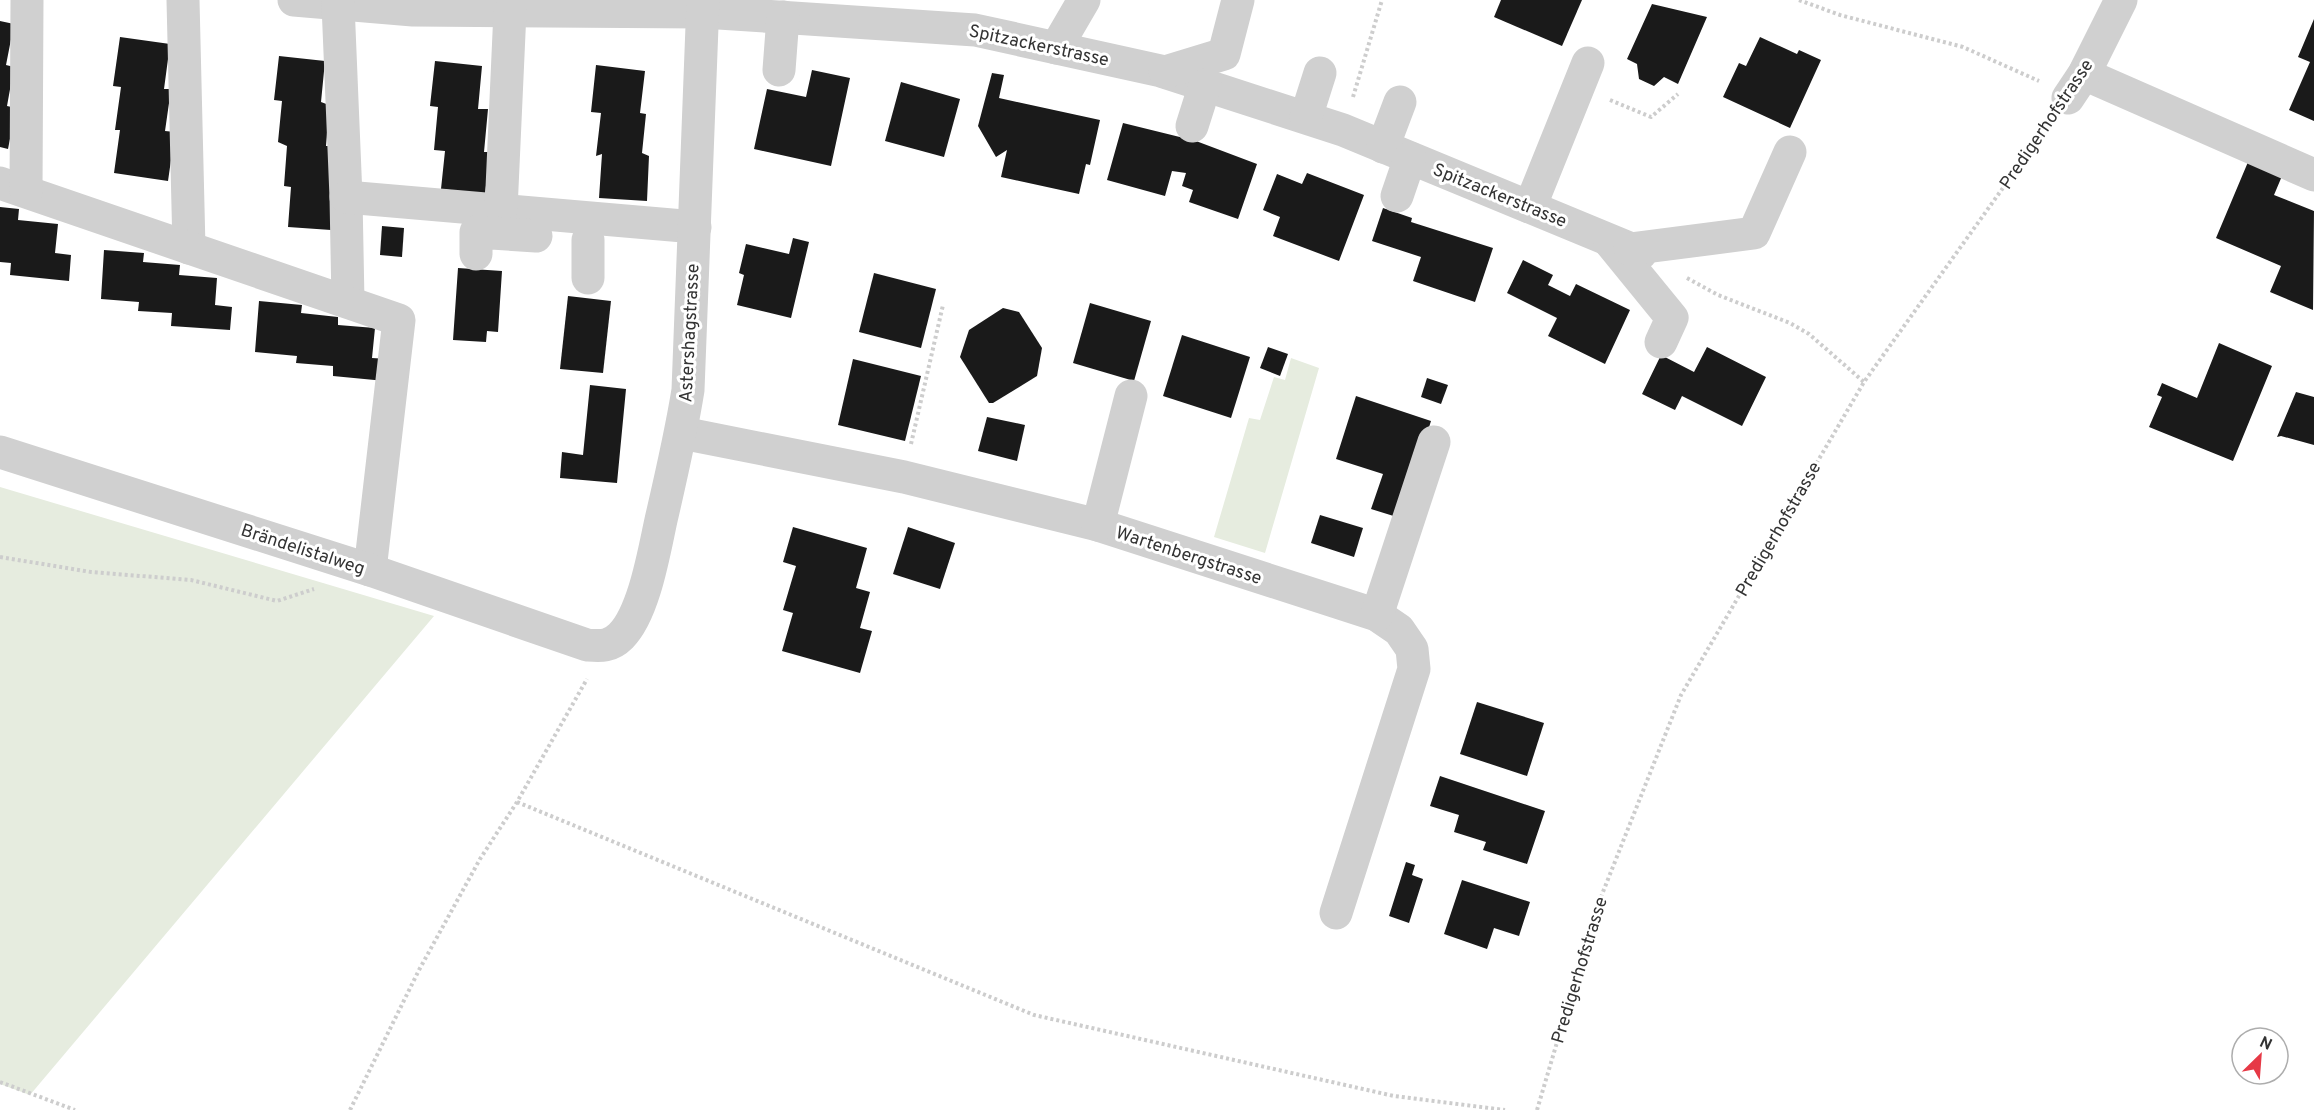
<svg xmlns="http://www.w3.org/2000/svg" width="2314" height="1110" font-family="Overpass,sans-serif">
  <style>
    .green { fill: #e6ecdf }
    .building { fill: #1a1a1a }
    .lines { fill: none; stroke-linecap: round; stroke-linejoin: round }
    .path { stroke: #cdcdcd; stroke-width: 4; stroke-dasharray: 3 3; stroke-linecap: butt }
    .minor { stroke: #d0d0d0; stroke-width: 33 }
    .labels { text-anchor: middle; stroke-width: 6; stroke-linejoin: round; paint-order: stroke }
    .street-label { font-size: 18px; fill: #333; stroke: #fff }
  </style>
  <rect width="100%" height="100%" fill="#fff"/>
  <g class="green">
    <path d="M1291 358 1319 368 1265 553 1214 537 1249 418 1260 420 1274 377 1285 380Z"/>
    <path d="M0 487 434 616 30 1095 0 1084Z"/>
  </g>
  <g class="building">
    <path d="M1501 0H1582L1562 46 1494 17Z"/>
    <path d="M1652 4 1707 17 1678 84 1664 77 1654 86 1639 79 1637 64 1627 59Z"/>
    <path d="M2314 19V121L2289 110 2310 62 2298 57Z"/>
    <path d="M0 21 14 24 6 65 14 67 7 106 16 108 8 149 0 147Z"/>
    <path d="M120 37 170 44 164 89H171L165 131 175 132 168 181 114 173 120 130H115L121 87 113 86Z"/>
    <path d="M1760 37 1797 54 1799 50 1821 60 1790 128 1723 97 1739 63 1746 66Z"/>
    <path d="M279 56 325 61 321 102 329 105 326 146H333L331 230 288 227 291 187 284 186 287 146 278 142 282 101 274 100Z"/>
    <path d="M435 61 482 66 478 109H488L484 152H490L485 194 441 189 445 151 434 150 438 107 430 106Z"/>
    <path d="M596 65 645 71 640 113 646 114 642 153 649 156 647 201 599 198 602 154 596 156 601 113 591 112Z"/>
    <path d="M812 70 850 78 831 166 754 149 767 89 806 97Z"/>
    <path d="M992 73 1004 75 999 98 1100 120 1090 165 1086 164 1079 194 1001 177 1007 150 996 157 978 126Z"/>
    <path d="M901 82 960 99 944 157 885 141Z"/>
    <path d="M1123 123 1196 141 1257 164 1238 219 1189 202 1193 190 1182 186 1186 173 1172 171 1165 196 1107 180Z"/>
    <path d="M2248 162 2282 176 2274 195 2314 211 2313 310 2270 292 2281 266 2216 238Z"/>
    <path d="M1307 173 1364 195 1339 261 1273 236 1280 217 1263 210 1277 174 1302 184Z"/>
    <path d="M0 207 19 209 18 220 58 224 55 253 71 255 69 281 10 275 11 263 0 262Z"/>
    <path d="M1383 208 1412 218 1411 222 1493 248 1475 302 1413 281 1421 257 1372 241Z"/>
    <path d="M382 226 404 228 402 257 380 255Z"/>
    <path d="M793 238 809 242 791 318 737 305 744 275 739 273 746 244 789 254Z"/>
    <path d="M104 250 144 253 143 262 180 265 179 275 217 278 215 305 232 307 230 330 171 326 172 313 138 311 139 302 101 299Z"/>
    <path d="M1523 260 1553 275 1548 285 1570 296 1576 284 1630 310 1605 364 1548 336 1557 318 1507 293Z"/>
    <path d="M458 268 502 271 498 332 487 331 486 342 453 340Z"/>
    <path d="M874 273 936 289 921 348 859 332Z"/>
    <path d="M568 296 611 301 603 373 560 369Z"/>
    <path d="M259 301 302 305 301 313 338 317V325L375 328 372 358 388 359 385 381 333 376V366L296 363 297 356 255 352Z"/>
    <path d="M1090 303 1151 321 1134 381 1073 363Z"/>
    <path d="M1003 308 1019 312 1042 348 1037 376 993 403H989L960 357 969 330Z"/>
    <path d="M1182 335 1250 357 1231 418 1163 396Z"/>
    <path d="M2219 343 2272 366 2233 461 2149 427 2162 397 2157 395 2162 383 2197 398Z"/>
    <path d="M1268 347 1288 354 1280 376 1260 368Z"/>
    <path d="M1707 347 1766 377 1742 426 1682 396 1675 410 1642 394 1661 355 1694 372Z"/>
    <path d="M853 359 921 376 905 441 838 425Z"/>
    <path d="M1427 378 1448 385 1441 404 1421 397Z"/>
    <path d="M590 385 626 389 617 483 560 478 562 452 583 455Z"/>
    <path d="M2296 392 2314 397V445L2281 436 2277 437Z"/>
    <path d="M1356 396 1431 421 1400 518 1371 509 1383 474 1336 459Z"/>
    <path d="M987 417 1025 425 1017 461 978 451Z"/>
    <path d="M1320 515 1363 528 1354 557 1311 543Z"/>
    <path d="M793 527 867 548 856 588 870 592 860 628 872 631 860 673 782 651 793 613 783 610 796 566 783 562Z"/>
    <path d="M908 527 955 543 940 589 893 574Z"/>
    <path d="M1477 702 1544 723 1527 776 1460 754Z"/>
    <path d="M1440 776 1545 811 1527 864 1483 850 1486 842 1454 832 1459 815 1430 806Z"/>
    <path d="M1406 862 1415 865 1412 875 1423 879 1409 923 1389 916Z"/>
    <path d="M1462 880 1530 902 1519 936 1494 928 1487 949 1444 934Z"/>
  </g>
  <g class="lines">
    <g class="path">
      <path d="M1799 0 1840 15 1963 47 2039 81"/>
      <path d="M1353 97 1382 0"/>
      <path d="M1610 100 1651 117 1678 94"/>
      <path d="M1687 278 1718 295 1790 323 1809 334 1864 382"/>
      <path d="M911 444 943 305"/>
      <path d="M0 557 91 572 191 580 277 601 314 589"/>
      <path d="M517 802 1034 1015 1394 1096 1505 1110"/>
      <path d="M0 1082 75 1110"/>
      <path d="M350 1110 419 970 480 859 517 802 587 679"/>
      <path d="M1537 1110 1597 907 1681 695 1864 382 2048 125"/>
    </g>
    <g class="minor">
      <path d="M183 0 189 248"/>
      <path d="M294 0 413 10 703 12 975 30 1161 71 1343 130 1641 253"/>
      <path d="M338 4 346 197 348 302"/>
      <path d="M1056 48 1084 0"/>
      <path d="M779 70 783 17"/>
      <path d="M1165 72 1224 54 1238 0"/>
      <path d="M2084 74 2314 175"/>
      <path d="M2068 98 2084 74 2121 0"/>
      <path d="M1306 117 1320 73"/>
      <path d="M1192 126 1205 85"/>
      <path d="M1383 147 1400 102"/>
      <path d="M0 183 399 320 370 570"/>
      <path d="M26 191 27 0"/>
      <path d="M1397 196 1410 158"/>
      <path d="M346 197 695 227"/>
      <path d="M1530 207 1588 63"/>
      <path d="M501 210 510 11"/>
      <path d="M588 240V278"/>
      <path d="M1610 242 1672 318 1661 342"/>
      <path d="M1630 249 1754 233 1790 152"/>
      <path d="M476 254V232L536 236"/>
      <path d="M682 433 904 477 1098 525 1377 615 1399 630 1412 649 1414 669 1336 913"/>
      <path d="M0 452 370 570 587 645C601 646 610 647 621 636 644 613 654 552 661 520 671 477 681 434 688 390L703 0"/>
      <path d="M1098 525 1131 396"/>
      <path d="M1377 615 1434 442"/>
    </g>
  </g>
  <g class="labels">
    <g class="street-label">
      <text transform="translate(1039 45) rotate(12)" y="6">Spitzackerstrasse</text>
      <text transform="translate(2046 124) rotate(-56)" y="6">Predigerhofstrasse</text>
      <text transform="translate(1500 195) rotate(22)" y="6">Spitzackerstrasse</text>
      <text transform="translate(689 333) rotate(-87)" y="6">Astershagstrasse</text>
      <text transform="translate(1778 529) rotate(-60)" y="6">Predigerhofstrasse</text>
      <text transform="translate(303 549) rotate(18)" y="6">Brändelistalweg</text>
      <text transform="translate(1189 555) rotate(18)" y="6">Wartenbergstrasse</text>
      <text transform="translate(1579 970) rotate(-73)" y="6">Predigerhofstrasse</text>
    </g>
  </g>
  <g transform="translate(2260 1056) rotate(25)"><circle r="28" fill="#ffffff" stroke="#adadad" stroke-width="1.5"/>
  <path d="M0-4.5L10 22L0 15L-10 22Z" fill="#e63946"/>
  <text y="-9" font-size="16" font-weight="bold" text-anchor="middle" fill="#333333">N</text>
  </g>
</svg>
